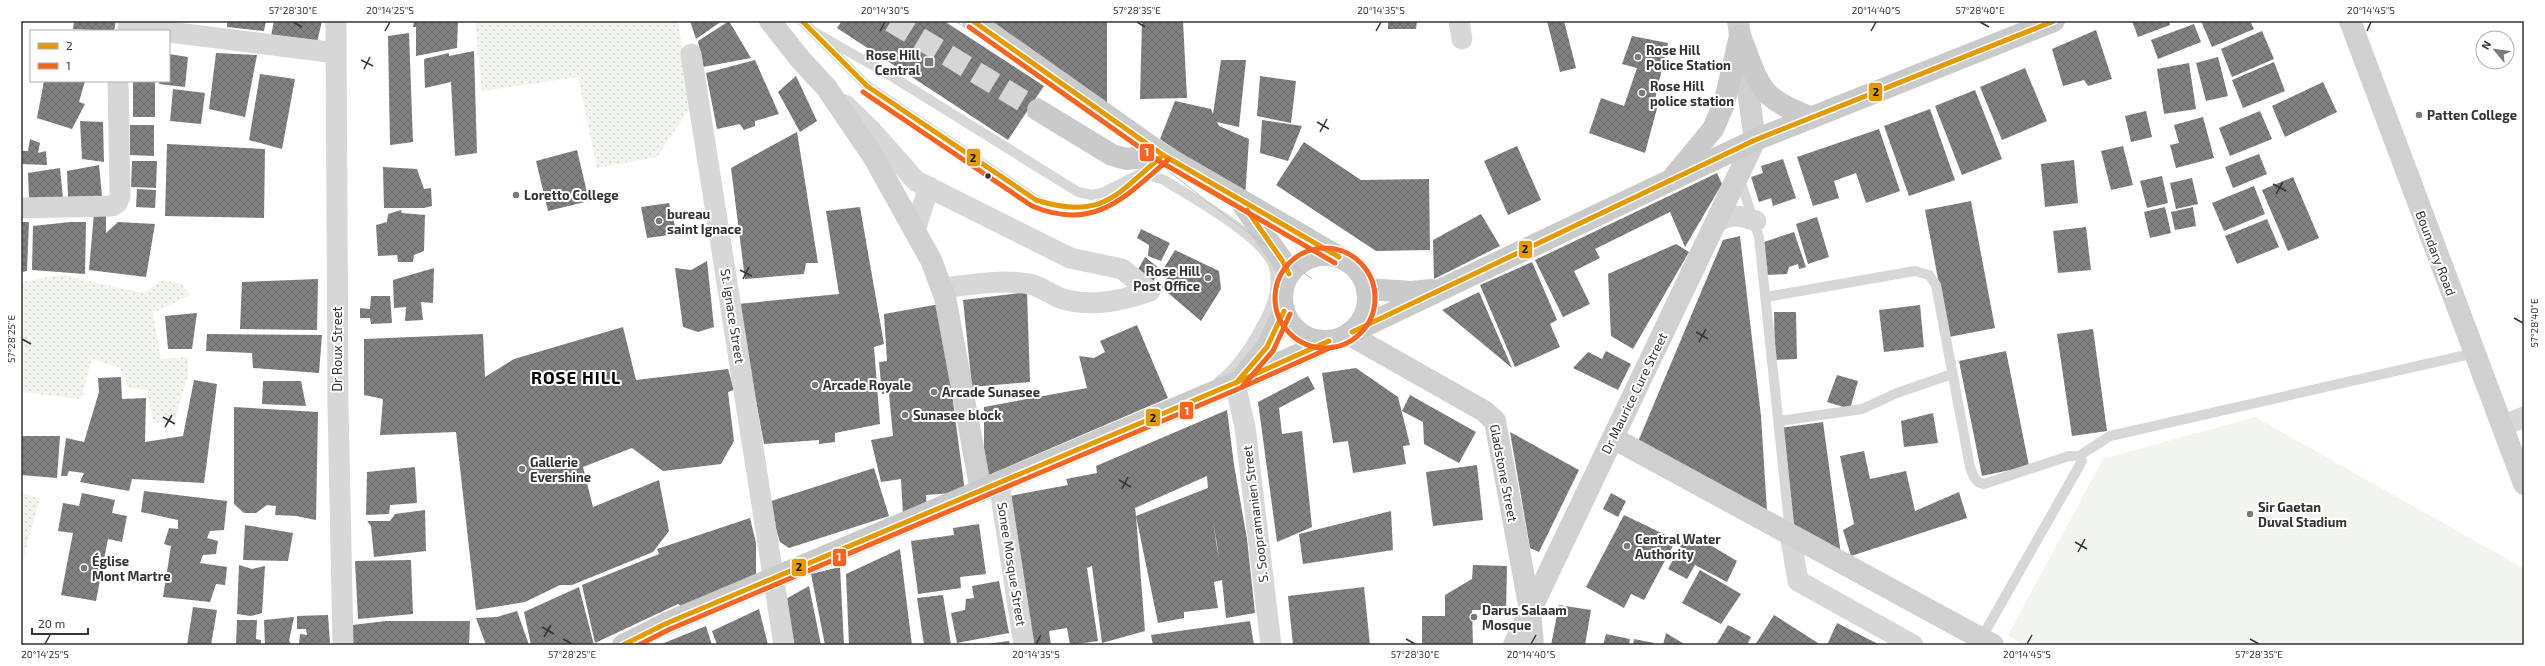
<svg xmlns="http://www.w3.org/2000/svg" width="2545" height="666" font-family="'Exo 2',sans-serif">
  <style>
    .garden { fill: url(#garden-dots) }
    .pitch { fill: #f1f5ed }
    .building { fill: url(#building-cross-hatch); fill-rule: evenodd }
    .lines { fill: none; stroke-linecap: round; stroke-linejoin: round }
    .primary-tunnel { stroke: #d6d6d6; stroke-width: 22; stroke-dasharray: 22 11; stroke-linecap: butt }
    .lane { stroke: #d7d7d7; stroke-width: 10 }
    .street { stroke: #d7d7d7; stroke-width: 21 }
    .secondary { stroke: #d0d0d0; stroke-width: 22 }
    .primary { stroke: #cacaca; stroke-width: 22 }
    .tram { stroke: #bebebe; stroke-width: 1 }
    .bus-1-casing { stroke: #fff; stroke-width: 8 }
    .bus-2-casing { stroke: #fff; stroke-width: 8 }
    .bus-1 { stroke: #e39a05; stroke-width: 5 }
    .bus-2 { stroke: #f26522; stroke-width: 5 }
    .ticks { fill: none; stroke: #333; stroke-width: 1.5 }
    .poi-dot { fill: #7a7a7a; stroke: #fff; stroke-width: 1.5 }
    .bus-dot { fill: #333; stroke: #fff; stroke-width: 1.5 }
    .labels { text-anchor: middle; stroke-width: 4; stroke-linejoin: round; paint-order: stroke }
    .poi-label { font-size: 13px; font-weight: bold; fill: #333; stroke: #fff; text-anchor: start }
    .street-label { font-size: 13px; fill: #333; stroke: #fff }
    .district-label { font-size: 17px; font-weight: bold; letter-spacing: 1px; fill: #000; stroke: #fff }
    .line-badge { stroke: #fff; stroke-width: 1.5 }
    .badge-label { font-size: 11px; text-anchor: middle; font-weight: bold; fill: #fff }
    .pale-badge-label { font-size: 11px; text-anchor: middle; font-weight: bold; fill: #111 }
    .neatline { fill: none; stroke: #333; stroke-width: 1.5 }
    .ticks-label { font-size: 10px; text-anchor: middle; fill: #333 }
  </style>
  <defs>
    <pattern id="garden-dots" width="8" height="8" patternUnits="userSpaceOnUse"><rect width="8" height="8" fill="#f1f5ed"/><path d="M2 2h.1M6 6h.1" fill="none" stroke="#cfd2cc" stroke-width="1.8" stroke-linecap="round"/></pattern>
    <pattern id="building-cross-hatch" width="8" height="8" patternUnits="userSpaceOnUse"><rect width="8" height="8" fill="#818181"/><path d="M0 0l8 8M0 8l8-8" fill="none" stroke="#6a6a6a"/></pattern>
  </defs>
  <rect width="100%" height="100%" fill="#fff"/>
  <g class="garden">
    <path d="M475 21H678L692 105 657 157 597 168 578 77 482 91Z"/>
    <path d="M61 275 143 293 162 280 182 284 190 295 153 313 161 359 188 357V375L175 420 153 423 147 390 129 388 119 367 92 359 81 399 21 392V282Z"/>
    <path d="M21 493 40 498 21 567Z"/>
  </g>
  <path class="pitch" d="M2255 417 2523 568 2524 645H2024L2008 635 2103 459Z"/>
  <g class="building">
    <path d="M74 21H116L114 31 73 29Z"/>
    <path d="M227 21H266L264 31 227 27Z"/>
    <path d="M274 21H322L317 42 271 36Z"/>
    <path d="M414 21H458L457 48 416 56V27H413Z"/>
    <path d="M690 21H722L696 39Z"/>
    <path d="M729 21 751 58 703 67 698 41Z"/>
    <path d="M842 21H944L1044 86 1008 140 837 28Z"/>
    <path d="M986 21H1107V111Z"/>
    <path d="M1142 21H1183L1187 98 1140 99Z"/>
    <path d="M1388 21H1417L1416 29H1388Z"/>
    <path d="M1547 21H1564L1576 68 1560 72Z"/>
    <path d="M2132 21H2169L2170 25 2138 37Z"/>
    <path d="M2201 21H2250L2254 29 2212 47Z"/>
    <path d="M2194 24 2201 42 2158 59 2151 40Z"/>
    <path d="M2096 30 2112 79 2088 86 2084 80 2063 86 2052 49Z"/>
    <path d="M2262 31 2274 59 2232 77 2221 49Z"/>
    <path d="M409 33 413 142 390 145 388 36Z"/>
    <path d="M1632 36 1668 43 1655 99 1659 101 1645 153 1589 133 1601 98 1624 106 1637 68 1622 64Z"/>
    <path d="M474 51 477 153 455 156 451 82 425 88 424 59 449 53V56Z"/>
    <path d="M216 53 257 55 245 117 209 109Z"/>
    <path d="M169 54 188 57 185 87 159 84 160 81H169Z"/>
    <path d="M2218 57 2228 96 2206 101 2196 63Z"/>
    <path d="M755 60 779 114 755 121V126L744 130 740 124 717 129 706 73Z"/>
    <path d="M1221 60H1246L1239 127 1217 122 1219 126 1249 139 1245 197 1160 139 1175 101 1211 109 1213 114Z"/>
    <path d="M2274 62 2285 91 2243 108 2232 80Z"/>
    <path d="M2189 63 2196 109 2164 114 2157 69Z"/>
    <path d="M2025 68 2047 121 2002 140 1980 87Z"/>
    <path d="M260 74 295 79 282 149 249 140Z"/>
    <path d="M796 76 817 121 800 132 778 92Z"/>
    <path d="M1260 76 1296 81 1291 123 1257 116Z"/>
    <path d="M44 81H85L79 102 85 104 72 129 37 118Z"/>
    <rect x="133" y="81" width="22" height="36"/>
    <path d="M2323 82 2337 112 2285 137 2272 106Z"/>
    <path d="M173 89 205 93 201 124 170 121Z"/>
    <path d="M1975 90 2002 159 1962 175 1935 106Z"/>
    <path d="M1930 109 1955 180 1909 196 1884 126Z"/>
    <path d="M2146 111 2152 137 2131 142 2125 116Z"/>
    <path d="M2260 111 2272 139 2230 156 2219 128Z"/>
    <path d="M2203 117 2214 158 2176 168 2170 145 2179 143 2174 125Z"/>
    <path d="M1262 120 1302 126 1288 161 1260 153Z"/>
    <path d="M80 121 103 122 104 162 82 159Z"/>
    <path d="M130 125H154V156L130 155Z"/>
    <path d="M1879 129 1900 191 1866 203 1856 173 1834 181 1839 198 1813 206 1797 157Z"/>
    <path d="M797 132 818 263H806L804 274 745 279 731 168Z"/>
    <path d="M30 139 40 143 38 153 46 151 47 165 21 164V151H28Z"/>
    <path d="M1304 142 1361 180 1429 179 1430 250 1376 251 1276 185Z"/>
    <path d="M167 144 265 149 264 218 165 216Z"/>
    <path d="M1517 146 1541 200 1508 215 1484 161Z"/>
    <path d="M2123 146 2133 185 2111 190 2101 151Z"/>
    <path d="M577 150 589 201 548 211 536 161Z"/>
    <path d="M2259 154 2267 174 2233 188 2225 167Z"/>
    <path d="M1783 159 1796 198 1773 206 1771 198 1759 202 1751 177 1763 173 1761 166Z"/>
    <path d="M2074 160 2078 203 2045 207 2041 164Z"/>
    <path d="M132 161H157L156 188 131 187Z"/>
    <path d="M99 165 102 196 68 197 67 171Z"/>
    <path d="M383 167 417 169 424 189 431 188 432 206 424 208H384Z"/>
    <path d="M60 168 63 198 29 199 28 173Z"/>
    <path d="M1717 173 1722 184 1685 247 1670 212 1595 249 1600 258 1574 271 1590 304 1563 317 1535 260Z"/>
    <path d="M2162 176 2168 203 2147 208 2140 181Z"/>
    <path d="M2293 177 2319 238 2288 251 2262 190Z"/>
    <path d="M2192 178 2198 204 2176 209 2170 183Z"/>
    <path d="M2254 186 2265 214 2224 231 2212 203Z"/>
    <path d="M137 189 156 190 155 208 136 207Z"/>
    <path d="M1971 201 1995 328 1949 337 1925 210Z"/>
    <path d="M669 203 677 234 647 238 641 207Z"/>
    <path d="M860 207 884 344 874 347 880 424 835 433V442L819 444V440L764 444 738 304 839 294 826 211Z"/>
    <path d="M2165 207 2171 233 2150 238 2144 212Z"/>
    <path d="M2193 207 2196 226 2175 230 2171 212Z"/>
    <path d="M401 210 402 213 425 215 424 251 414 255 413 262H398L397 255 378 256 376 225 387 222 388 214Z"/>
    <path d="M106 211V233L118 222 155 224 146 277 89 270 94 213Z"/>
    <path d="M1481 214 1500 246 1434 279 1433 240Z"/>
    <path d="M1817 217 1829 257 1808 264 1796 224Z"/>
    <path d="M2267 219 2279 247 2237 264 2225 236Z"/>
    <path d="M21 222H29L27 271 21 272Z"/>
    <path d="M70 222H86L85 274 32 270 33 226Z"/>
    <path d="M2086 227 2091 270 2058 273 2053 231Z"/>
    <path d="M1141 229 1170 243 1161 261 1148 256 1149 245 1137 238Z"/>
    <path d="M1794 232 1806 267 1799 269 1798 264 1789 267 1787 274 1767 275 1764 242Z"/>
    <path d="M1740 236 1761 416 1767 511 1637 444 1723 240Z"/>
    <path d="M1676 244 1689 252 1633 349 1611 336 1608 274Z"/>
    <path d="M1175 250 1219 271 1221 289 1201 321 1161 287 1171 272 1164 268Z"/>
    <path d="M1145 257 1160 269 1150 287 1136 273Z"/>
    <path d="M707 261 714 327 698 332 683 327 675 268 691 270Z"/>
    <path d="M1532 262 1557 320 1550 324 1560 347 1515 367 1480 285Z"/>
    <path d="M434 268 433 303 421 302 423 320 405 321 406 307 394 308 393 280Z"/>
    <path d="M318 279 317 330 240 329 242 282Z"/>
    <path d="M1027 292 1030 382 972 387 963 300Z"/>
    <path d="M1479 292 1512 368 1442 310Z"/>
    <path d="M371 296H390L392 323 371 324 370 318H360V308L370 309Z"/>
    <path d="M940 304 965 492 926 495 927 512 903 516 901 479 881 482 871 440 893 436 889 394H882L879 362 887 361 884 314Z"/>
    <path d="M1920 305 1924 347 1884 352 1879 310Z"/>
    <path d="M1774 312H1796L1797 359 1775 360Z"/>
    <path d="M197 313 192 349H168L165 316Z"/>
    <path d="M1137 325 1168 398 984 477V407L1087 388 1079 356 1094 358 1105 352 1100 341Z"/>
    <path d="M623 327 636 380 728 369 734 390 728 392 734 441 721 464 663 471 632 448 583 467 593 507 659 480 669 531 653 552 572 585H560L525 602 476 610 456 432 380 435 383 399 364 395V339L483 334 485 377 514 359Z"/>
    <path d="M2093 329 2107 431 2072 436 2057 334Z"/>
    <path d="M207 334 322 335 319 373 253 368 252 353 206 351Z"/>
    <path d="M1606 351 1631 364 1618 390 1573 368 1588 352 1602 359Z"/>
    <path d="M2006 351 2029 466 1982 476 1959 361Z"/>
    <path d="M1356 368 1398 397 1410 445 1403 446 1406 464 1353 473 1348 441 1333 443 1322 373Z"/>
    <path d="M1837 375 1858 381 1850 409 1827 402Z"/>
    <path d="M1308 376 1315 389 1279 408 1282 434 1302 431 1312 527 1277 542 1258 402Z"/>
    <path d="M121 377 122 399 146 398 145 442 183 436 194 380 217 384 204 483 132 479 129 491 80 482 84 473 69 471 67 476H61L66 438 84 442 99 392 98 378Z"/>
    <path d="M263 381H301L306 406 262 404Z"/>
    <path d="M1410 395 1476 432 1459 463 1424 444 1423 422 1402 411Z"/>
    <path d="M234 407 318 412 316 520 296 516 275 515 276 506 267 505 256 513H244L234 504Z"/>
    <path d="M1227 410 1234 465 1247 539 1255 613 1226 618 1222 580 1214 582 1218 608 1184 612V618L1158 623 1136 516 1145 631 1102 643 1092 566 1087 568 1098 641 1070 645 1067 628 1049 631 1051 645H1032L1010 496 1068 485 1066 479 1097 473 1096 466ZM1207 476 1208 488 1136 516 1135 508ZM1213 522 1217 544 1219 560Z"/>
    <path d="M1933 413 1938 443 1904 447 1901 421Z"/>
    <path d="M1823 422 1841 555 1793 526 1780 428Z"/>
    <path d="M1510 432 1579 470 1539 552 1530 548Z"/>
    <path d="M21 436H60L57 478 21 475Z"/>
    <path d="M1864 451 1870 479 1906 471 1915 511 1959 492 1967 518 1851 556 1843 530 1854 524 1840 456Z"/>
    <path d="M1477 465 1483 520 1433 526 1426 472Z"/>
    <path d="M415 467 417 503 390 505 389 514 366 515 367 472Z"/>
    <path d="M874 468 889 516 789 548 780 542 768 502Z"/>
    <path d="M144 491 227 501 224 530 210 531 207 538 218 541 216 554 203 555 200 563 227 567 225 585 216 584 210 602 163 597 171 546 164 544 169 528 178 529V520L141 512Z"/>
    <path d="M82 493 115 500 112 513 127 516 122 542 108 539 96 601 61 595 73 533 58 531 63 503 79 506Z"/>
    <path d="M1611 493 1626 501 1618 517 1603 509Z"/>
    <path d="M425 510 426 551 374 557 371 526 367 521H390L395 514Z"/>
    <path d="M1391 511 1393 550 1303 564 1299 534Z"/>
    <path d="M1624 515 1676 540 1644 600 1631 594 1624 608 1586 587Z"/>
    <path d="M750 518 756 543V574L683 608 678 604 595 643 582 585 659 554 657 549Z"/>
    <path d="M979 524 986 574 960 577 961 588 918 594 911 541 954 535 953 528Z"/>
    <path d="M245 525 293 533 288 561 243 560Z"/>
    <path d="M1688 532 1737 561 1727 582 1695 565 1687 579 1668 569Z"/>
    <path d="M900 549 912 645H849L846 574Z"/>
    <path d="M411 560 413 614 358 619 355 561Z"/>
    <path d="M239 565 252 569 265 566 262 613 251 616 237 614Z"/>
    <path d="M1473 565 1507 566 1506 610H1472L1473 645H1422V616H1445V595L1472 579Z"/>
    <path d="M840 567 844 645H825L811 574Z"/>
    <path d="M1700 570 1741 594 1721 624 1682 603Z"/>
    <path d="M999 581 1009 633 957 643 951 613 965 610 966 599 974 598 972 586Z"/>
    <path d="M809 586 821 645H790L784 600Z"/>
    <path d="M579 587 594 645H531L524 612Z"/>
    <path d="M1364 587 1370 645H1293L1288 596Z"/>
    <path d="M943 595 951 645H924L917 598Z"/>
    <path d="M1559 605 1591 610 1585 645H1551Z"/>
    <path d="M193 607 217 610 211 645H187Z"/>
    <path d="M759 609 768 645H717L712 631Z"/>
    <path d="M517 611 529 645H486L476 618 497 617Z"/>
    <path d="M328 615 330 643 299 644 300 634 307 635 306 629H297V616Z"/>
    <path d="M1774 615 1818 643 1817 645H1755Z"/>
    <path d="M294 617 289 641 292 645H265L264 620Z"/>
    <path d="M237 620H257L256 639 261 640V645H236Z"/>
    <path d="M386 621H470L469 645H352V625Z"/>
    <path d="M1250 621 1254 645H1153L1151 635Z"/>
    <path d="M1837 623 1880 645H1827Z"/>
    <path d="M1728 625 1751 637 1747 645H1716Z"/>
    <path d="M706 626 712 645H659Z"/>
    <path d="M1666 633 1686 645H1663Z"/>
    <path d="M1606 634 1630 639 1629 645H1603Z"/>
    <path d="M1634 639 1654 643V645H1633Z"/>
    <path d="M1009 641 1010 645H987V644Z"/>
  </g>
  <g class="lines">
    <path class="primary-tunnel" d="M891 21 1038 110"/>
    <g class="lane">
      <path d="M802 21 867 86 1036 200C1076 217 1100 211 1132 182"/>
      <path d="M814 32 888 74 1078 192 1092 195 1104 192 1142 173 1164 180C1190 197 1267 238 1274 268 1279 287 1272 307 1263 323 1252 344 1238 367 1219 381"/>
      <path d="M1739 177 1759 237 1790 533"/>
      <path d="M1766 297 1915 271 1929 275 1936 285 1970 467C1973 475 1975 483 1984 484L2069 456H2079L2082 461 1981 639"/>
      <path d="M1779 421 1862 409 1897 393 1952 374"/>
      <path d="M2079 456 2110 436 2475 353"/>
    </g>
    <g class="street">
      <path d="M336 21 338 404 343 645"/>
      <path d="M1459 21 1462 39"/>
      <path d="M128 26 164 31"/>
      <path d="M169 32 336 53"/>
      <path d="M691 54 784 645"/>
      <path d="M845 105 870 129 916 181 1070 258 1122 269 1150 291C1121 301 1090 308 1060 298 1050 294 1040 286 1030 284 1001 279 970 285 941 288"/>
      <path d="M21 208 112 206 117 203 120 196 118 81"/>
      <path d="M1716 223C1730 213 1740 215 1756 221"/>
      <path d="M915 230 929 187"/>
      <path d="M1235 383 1245 427 1271 645"/>
      <path d="M2502 426 2524 417"/>
      <path d="M999 483 1024 645"/>
      <path d="M1790 534 1798 581 1913 645"/>
    </g>
    <g class="secondary">
      <path d="M770 21 800 59 826 87 873 156 931 260 945 297 981 491"/>
      <path d="M2350 21 2524 484"/>
      <path d="M1348 334 1484 411 1495 421 1530 610 1533 645"/>
      <path d="M1613 438 1993 645"/>
      <path d="M1514 645 1755 140 1738 21"/>
    </g>
    <g class="primary">
      <path d="M973 21 1163 155 1339 257"/>
      <path d="M1740 36C1748 54 1754 79 1767 93 1779 105 1796 111 1811 118"/>
      <path d="M1038 110 1112 155 1126 159 1163 155"/>
      <path d="M1675 175 1713 129 1724 104 1740 36"/>
      <path d="M1243 205 1282 260 1289 274"/>
      <circle cx="1325" cy="298" r="43"/>
      <path d="M1367 289 1411 292 1432 290"/>
      <path d="M1352 332 1755 140 2054 21"/>
      <path d="M1242 378 1267 347 1284 311"/>
      <path d="M623 645 665 624 1235 383 1329 341"/>
    </g>
    <path class="tram" d="M955 21 1116 130 1226 216 1312 279"/>
    <defs>
      <g id="bus-1">
        <path d="M802 21 867 86 1036 200C1102 221 1116 195 1163 155"/>
        <path d="M973 21 1163 155 1339 257"/>
        <path d="M1247 210 1282 260 1289 274"/>
        <path d="M1352 332 1755 140 2054 21"/>
        <path d="M1237 382 1267 347 1284 311"/>
        <path d="M623 645 665 624 1235 383 1329 341"/>
      </g>
      <g id="bus-2">
        <path d="M969 27 1159 161 1335 263"/>
        <path d="M863 92 1032 206C1094 232 1124 198 1168 160"/>
        <circle cx="1325" cy="298" r="50"/>
        <path d="M1242 387 1273 351 1290 314"/>
        <path d="M639 645 668 630 1238 389 1332 347"/>
      </g>
    </defs>
    <use href="#bus-1" class="bus-1-casing"/>
    <use href="#bus-2" class="bus-2-casing"/>
    <use href="#bus-1" class="bus-1"/>
    <use href="#bus-2" class="bus-2"/>
  </g>
  <path class="ticks" d="M293 22 302 27M1137 22 1145 27M1980 22 1989 27M385 31 390 22M880 31 885 22M1376 31 1381 22M1871 31 1876 22M2367 31 2371 22M361 60 373 66M364 69 370 57M1317 122 1329 129M1320 132 1327 119M2273 184 2286 191M2276 194 2283 182M740 270 752 276M743 279 749 267M2514 318 2523 323M1696 332 1708 339M22 339 31 344M1699 342 1706 329M163 417 175 424M165 427 172 415M1119 480 1131 487M1122 489 1128 477M2075 542 2087 549M2078 552 2085 539M542 627 554 634M544 637 551 625M563 639 572 644M1406 639 1415 644M2250 639 2259 644M45 644 50 635M1036 644 1041 635M1531 644 1536 635M2027 644 2032 635"/>
  <g class="poi-dot">
    <circle cx="1638" cy="57" r="4"/>
    <rect x="924" y="57" width="10" height="10" rx="2"/>
    <circle cx="1642" cy="93" r="4"/>
    <circle cx="2419" cy="115" r="4"/>
    <circle cx="516" cy="195" r="4"/>
    <circle cx="659" cy="221" r="4"/>
    <circle cx="1208" cy="278" r="4"/>
    <circle cx="815" cy="385" r="4"/>
    <circle cx="934" cy="392" r="4"/>
    <circle cx="905" cy="415" r="4"/>
    <circle cx="522" cy="469" r="4"/>
    <circle cx="2250" cy="514" r="4"/>
    <circle cx="1627" cy="546" r="4"/>
    <circle cx="84" cy="568" r="4"/>
    <circle cx="1474" cy="617" r="4"/>
  </g>
  <circle class="bus-dot" cx="988" cy="176" r="3.5"/>
  <g class="labels">
    <g class="poi-label">
      <text x="1646" y="55">Rose Hill<tspan x="1646" dy="15">Police Station</tspan></text>
      <text x="920" y="60" text-anchor="end">Rose Hill<tspan x="920" dy="15">Central</tspan></text>
      <text x="1650" y="91">Rose Hill<tspan x="1650" dy="15">police station</tspan></text>
      <text x="2427" y="120">Patten College</text>
      <text x="524" y="200">Loretto College</text>
      <text x="667" y="219">bureau<tspan x="667" dy="15">saint Ignace</tspan></text>
      <text x="1200" y="276" text-anchor="end">Rose Hill<tspan x="1200" dy="15">Post Office</tspan></text>
      <text x="823" y="390">Arcade Royale</text>
      <text x="942" y="397">Arcade Sunasee</text>
      <text x="913" y="420">Sunasee block</text>
      <text x="530" y="467">Gallerie<tspan x="530" dy="15">Evershine</tspan></text>
      <text x="2258" y="512">Sir Gaetan<tspan x="2258" dy="15">Duval Stadium</tspan></text>
      <text x="1635" y="544">Central Water<tspan x="1635" dy="15">Authority</tspan></text>
      <text x="92" y="566">Église<tspan x="92" dy="15">Mont Martre</tspan></text>
      <text x="1482" y="615">Darus Salaam<tspan x="1482" dy="15">Mosque</tspan></text>
    </g>
    <g class="street-label">
      <text transform="translate(2436 253) rotate(69)" y="5">Boundary Road</text>
      <text transform="translate(733 316) rotate(81)" y="5">St. Ignace Street</text>
      <text transform="translate(337 349) rotate(-90)" y="5">Dr Roux Street</text>
      <text transform="translate(1634 393) rotate(-64)" y="5">Dr Maurice Cure Street</text>
      <text transform="translate(1504 473) rotate(79)" y="5">Gladstone Street</text>
      <text transform="translate(1255 514) rotate(-97)" y="5">S. Soopramanien Street</text>
      <text transform="translate(1012 564) rotate(81)" y="5">Sonee Mosque Street</text>
    </g>
    <g class="district-label">
      <text x="576" y="384">ROSE HILL</text>
    </g>
  </g>
  <g class="line-badge">
    <rect x="1868" y="82" width="15" height="20" rx="4" fill="#e39a05"/>
    <rect x="1139" y="143" width="16" height="19" rx="4" fill="#f26522"/>
    <rect x="966" y="148" width="15" height="19" rx="4" fill="#e39a05"/>
    <rect x="1518" y="240" width="15" height="19" rx="4" fill="#e39a05"/>
    <rect x="1179" y="401" width="15" height="19" rx="4" fill="#f26522"/>
    <rect x="1145" y="408" width="16" height="19" rx="4" fill="#e39a05"/>
    <rect x="832" y="548" width="15" height="19" rx="4" fill="#f26522"/>
    <rect x="791" y="558" width="16" height="19" rx="4" fill="#e39a05"/>
  </g>
  <g class="badge-label">
    <text x="1147" y="156">1</text>
    <text x="1187" y="415">1</text>
    <text x="839" y="561">1</text>
  </g>
  <g class="pale-badge-label">
    <text x="1876" y="96">2</text>
    <text x="973" y="162">2</text>
    <text x="1525" y="253">2</text>
    <text x="1153" y="422">2</text>
    <text x="799" y="571">2</text>
  </g>
  <rect width="2545" height="666" fill="none" stroke="#ffffff" stroke-width="44"/>
  <rect x="30" y="30" width="140" height="52" fill="#ffffff" stroke="#adadad"/>
  <rect x="38" y="43" width="20" height="6" fill="#e39a05" stroke="#adadad"/>
  <text x="66" y="50" font-size="12" fill="#333333">2</text>
  <rect x="38" y="63" width="20" height="6" fill="#f26522" stroke="#adadad"/>
  <text x="66" y="70" font-size="12" fill="#333333">1</text>
  <g transform="translate(2495 50) rotate(299)"><circle r="19" fill="#ffffff" stroke="#adadad"/>
  <path d="M0-3L7 15L0 10L-7 15Z" fill="#7a7a7a"/>
  <text y="-6" font-size="11" font-weight="bold" text-anchor="middle" fill="#333333">N</text>
  </g>
  <path d="M32 628v6h56v-6" fill="none" stroke="#333333" stroke-width="2"/>
  <text x="38" y="628" font-size="12" fill="#333333" stroke="#ffffff" stroke-width="3" paint-order="stroke">20 m</text>
  <rect x="22" y="22" width="2501" height="622" class="neatline"/>
  <g class="ticks-label">
    <text x="293" y="14">57°28'30"E</text>
    <text x="390" y="14">20°14'25"S</text>
    <text x="885" y="14">20°14'30"S</text>
    <text x="1137" y="14">57°28'35"E</text>
    <text x="1381" y="14">20°14'35"S</text>
    <text x="1876" y="14">20°14'40"S</text>
    <text x="1980" y="14">57°28'40"E</text>
    <text x="2371" y="14">20°14'45"S</text>
    <text transform="translate(2534 323) rotate(-90)" y="4">57°28'40"E</text>
    <text transform="translate(11 339) rotate(-90)" y="4">57°28'25"E</text>
    <text x="45" y="658">20°14'25"S</text>
    <text x="572" y="658">57°28'25"E</text>
    <text x="1036" y="658">20°14'35"S</text>
    <text x="1415" y="658">57°28'30"E</text>
    <text x="1531" y="658">20°14'40"S</text>
    <text x="2027" y="658">20°14'45"S</text>
    <text x="2259" y="658">57°28'35"E</text>
  </g>
</svg>
